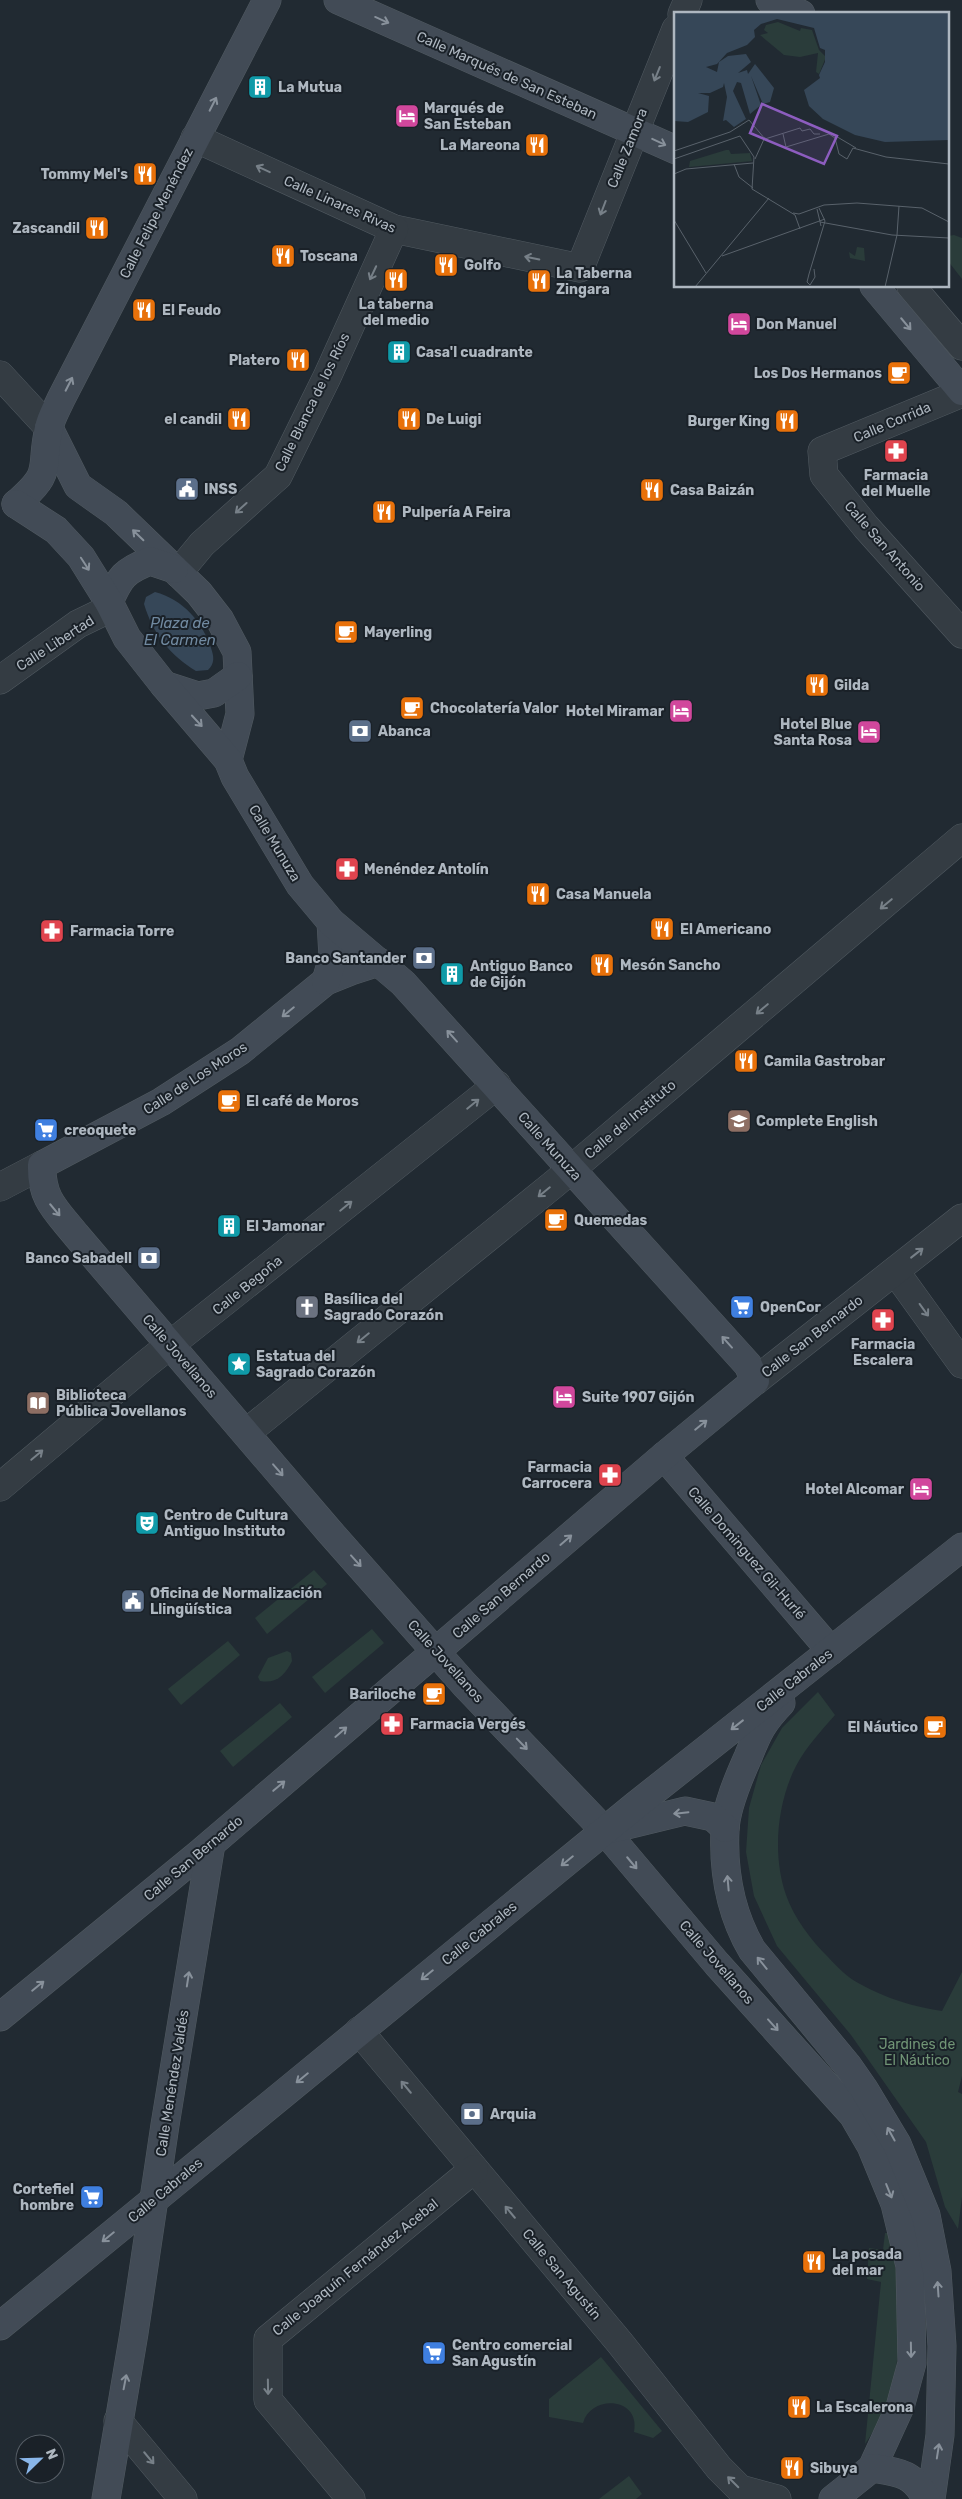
<svg xmlns="http://www.w3.org/2000/svg" width="962" height="2499" font-family="Rubik,sans-serif">
  <style>
    .green { fill: #2a3c3a }
    .water { fill: #364758 }
    .lines { fill: none; stroke-linecap: round; stroke-linejoin: round }
    .street-casing { stroke: #515a61; stroke-width: 29 }
    .secondary-casing { stroke: #515a61; stroke-width: 29 }
    .street { stroke: #343c43; stroke-width: 28 }
    .secondary { stroke: #424b56; stroke-width: 28 }
    .oneway { stroke: #88919b }
    .oneway2 { stroke: #778088 }
    .labels { text-anchor: middle; stroke-width: 4; stroke-linejoin: round; paint-order: stroke }
    .street-label { font-size: 14px; fill: #aeb7c0; stroke: #1a2128 }
    .poi-label { font-size: 14px; font-weight: bold; fill: #aeb7c0; stroke: #1a2128; text-anchor: start }
    .park-label { font-size: 14px; fill: #709475; stroke: #1a2128 }
    .water-label { font-size: 15px; font-style: italic; fill: #718aa1; stroke: #1a2128 }
    .inset-road { fill: none; stroke: #59626b; stroke-width: 1 }
    .view { fill: #8d5dbf; fill-opacity: 0.15; stroke: #8d5dbf; stroke-width: 2.5 }
    .inset-edge { fill: none; stroke: #aeb7c0; stroke-width: 2.5 }
  </style>
  <rect width="100%" height="100%" fill="#212a32"/>
  <g class="green">
    <path d="M954 235 962 238V279L948 261V236Z"/>
    <path d="M314 1570 327 1584 267 1634 255 1618Z"/>
    <path d="M372 1629 384 1643 325 1693 312 1677Z"/>
    <path d="M228 1641 240 1655 181 1705 168 1689Z"/>
    <path d="M287 1651 291 1653 292 1661C285 1675 277 1684 260 1681L258 1677 268 1658Z"/>
    <path d="M818 1692 835 1715C821 1731 806 1747 796 1766 777 1803 772 1855 786 1895 794 1918 811 1940 828 1957 837 1967 848 1978 860 1984 885 1998 914 2007 942 2011L962 1972V2076L958 2092 962 2094V2197L958 2229 945 2207 926 2142 851 2035 777 1946 754 1896 746 1852 749 1808 761 1765 782 1728Z"/>
    <path d="M280 1703 292 1717 233 1767 220 1751Z"/>
    <path d="M885 2233H892C900 2307 911 2380 865 2444L881 2282 867 2279 869 2248 883 2250Z"/>
    <path d="M601 2357 662 2431 653 2438 634 2432C641 2397 591 2394 583 2423L549 2417V2399Z"/>
    <path d="M629 2476 642 2494 636 2499H599Z"/>
  </g>
  <path class="water" d="M155 592C183 599 203 623 211 648 214 657 215 663 208 670L196 671C170 655 153 634 144 604L146 597Z"/>
  <g class="lines">
    <defs>
      <g id="street">
        <path d="M682 14 688 0"/>
        <path d="M195 138 394 229 580 268 676 29"/>
        <path d="M911 286 962 346"/>
        <path d="M0 375 49 428"/>
        <path d="M962 393 822 451 824 475 866 527 962 634"/>
        <path d="M178 573 202 544 278 476 327 377 394 229"/>
        <path d="M0 680 78 624 111 608"/>
        <path d="M0 1187 42 1165"/>
        <path d="M895 1271 962 1364"/>
        <path d="M755 1381 962 1218"/>
        <path d="M246 1433 554 1184 962 838"/>
        <path d="M0 1487 146 1364 497 1085"/>
        <path d="M359 2031 620 2343 719 2468 740 2489 777 2499"/>
        <path d="M118 2421 183 2499"/>
        <path d="M351 2499 268 2400V2339L474 2169"/>
      </g>
      <g id="secondary">
        <path d="M338 0 676 150"/>
        <path d="M770 0 801 14"/>
        <path d="M874 286 962 391"/>
        <path d="M49 428 78 486 116 513 199 593 220 620 237 652 240 714 228 760"/>
        <path d="M16 504C55 470 39 471 49 428 51 418 57 408 61 399L267 0"/>
        <path d="M109 602C120 577 124 571 150 561L174 569"/>
        <path d="M164 685 198 696 214 693 238 676"/>
        <path d="M379 962 351 971 326 981 240 1051 161 1102 42 1165C41 1199 56 1210 76 1235L329 1531 465 1685 604 1830 717 1964 853 2115 871 2146 895 2204 910 2266 912 2363 900 2407 872 2468"/>
        <path d="M326 981 333 957 331 922"/>
        <path d="M664 1456 831 1651"/>
        <path d="M781 1703C762 1723 758 1732 748 1757 739 1777 726 1807 725 1830 723 1872 731 1914 752 1950L848 2066 864 2089 897 2144 926 2215 937 2271 942 2346 940 2435 931 2499"/>
        <path d="M611 1829 685 1811 713 1817 725 1828"/>
        <path d="M0 2017 199 1854 664 1456 755 1381 748 1365 403 983 331 922 300 885 235 777 228 760 164 685 127 638 109 602 81 557 56 530 16 504"/>
        <path d="M0 2326 636 1805 962 1547"/>
        <path d="M106 2499 134 2333 165 2125 211 1844"/>
        <path d="M833 2499 872 2468C898 2472 914 2473 926 2499"/>
      </g>
    </defs>
    <use href="#street" class="street-casing"/>
    <use href="#secondary" class="secondary-casing"/>
    <use href="#street" class="street"/>
    <use href="#secondary" class="secondary"/>
  </g>
  <defs><path id="oneway-shaft" d="M-6 0H5M1.5-3L5.5 0L1.5 3" fill="none" stroke-width="1.6" stroke-linecap="round" stroke-linejoin="round" transform="scale(1.25)"/></defs>
  <g class="oneway">
    <use href="#oneway-shaft" transform="translate(382 20) rotate(24)"/>
    <use href="#oneway-shaft" transform="translate(213 104) rotate(-63)"/>
    <use href="#oneway-shaft" transform="translate(659 142) rotate(25)"/>
    <use href="#oneway-shaft" transform="translate(906 324) rotate(50)"/>
    <use href="#oneway-shaft" transform="translate(69 384) rotate(-63)"/>
    <use href="#oneway-shaft" transform="translate(138 535) rotate(-136)"/>
    <use href="#oneway-shaft" transform="translate(85 564) rotate(57)"/>
    <use href="#oneway-shaft" transform="translate(197 721) rotate(47)"/>
    <use href="#oneway-shaft" transform="translate(288 1012) rotate(141)"/>
    <use href="#oneway-shaft" transform="translate(452 1036) rotate(-132)"/>
    <use href="#oneway-shaft" transform="translate(55 1210) rotate(50)"/>
    <use href="#oneway-shaft" transform="translate(727 1342) rotate(-132)"/>
    <use href="#oneway-shaft" transform="translate(701 1425) rotate(-39)"/>
    <use href="#oneway-shaft" transform="translate(278 1470) rotate(49)"/>
    <use href="#oneway-shaft" transform="translate(566 1540) rotate(-41)"/>
    <use href="#oneway-shaft" transform="translate(356 1561) rotate(48)"/>
    <use href="#oneway-shaft" transform="translate(737 1725) rotate(142)"/>
    <use href="#oneway-shaft" transform="translate(341 1732) rotate(-41)"/>
    <use href="#oneway-shaft" transform="translate(522 1744) rotate(46)"/>
    <use href="#oneway-shaft" transform="translate(279 1786) rotate(-40)"/>
    <use href="#oneway-shaft" transform="translate(681 1813) rotate(174)"/>
    <use href="#oneway-shaft" transform="translate(567 1861) rotate(141)"/>
    <use href="#oneway-shaft" transform="translate(632 1863) rotate(50)"/>
    <use href="#oneway-shaft" transform="translate(728 1883) rotate(-95)"/>
    <use href="#oneway-shaft" transform="translate(762 1963) rotate(-129)"/>
    <use href="#oneway-shaft" transform="translate(427 1975) rotate(141)"/>
    <use href="#oneway-shaft" transform="translate(188 1979) rotate(-81)"/>
    <use href="#oneway-shaft" transform="translate(38 1986) rotate(-39)"/>
    <use href="#oneway-shaft" transform="translate(773 2025) rotate(48)"/>
    <use href="#oneway-shaft" transform="translate(302 2078) rotate(141)"/>
    <use href="#oneway-shaft" transform="translate(891 2134) rotate(-119)"/>
    <use href="#oneway-shaft" transform="translate(889 2191) rotate(68)"/>
    <use href="#oneway-shaft" transform="translate(108 2237) rotate(141)"/>
    <use href="#oneway-shaft" transform="translate(938 2289) rotate(-94)"/>
    <use href="#oneway-shaft" transform="translate(911 2350) rotate(89)"/>
    <use href="#oneway-shaft" transform="translate(125 2382) rotate(-79)"/>
    <use href="#oneway-shaft" transform="translate(938 2451) rotate(-81)"/>
  </g>
  <g class="oneway2">
    <use href="#oneway-shaft" transform="translate(657 74) rotate(112)"/>
    <use href="#oneway-shaft" transform="translate(263 169) rotate(-155)"/>
    <use href="#oneway-shaft" transform="translate(603 208) rotate(111)"/>
    <use href="#oneway-shaft" transform="translate(532 258) rotate(-168)"/>
    <use href="#oneway-shaft" transform="translate(373 273) rotate(115)"/>
    <use href="#oneway-shaft" transform="translate(241 508) rotate(138)"/>
    <use href="#oneway-shaft" transform="translate(886 904) rotate(140)"/>
    <use href="#oneway-shaft" transform="translate(762 1009) rotate(140)"/>
    <use href="#oneway-shaft" transform="translate(473 1104) rotate(-39)"/>
    <use href="#oneway-shaft" transform="translate(544 1192) rotate(141)"/>
    <use href="#oneway-shaft" transform="translate(346 1206) rotate(-39)"/>
    <use href="#oneway-shaft" transform="translate(917 1253) rotate(-38)"/>
    <use href="#oneway-shaft" transform="translate(924 1310) rotate(54)"/>
    <use href="#oneway-shaft" transform="translate(363 1338) rotate(141)"/>
    <use href="#oneway-shaft" transform="translate(37 1455) rotate(-40)"/>
    <use href="#oneway-shaft" transform="translate(406 2087) rotate(-130)"/>
    <use href="#oneway-shaft" transform="translate(510 2212) rotate(-130)"/>
    <use href="#oneway-shaft" transform="translate(268 2387) rotate(89)"/>
    <use href="#oneway-shaft" transform="translate(149 2458) rotate(50)"/>
    <use href="#oneway-shaft" transform="translate(733 2482) rotate(-135)"/>
  </g>
  <defs>
    <symbol id="building-square" viewBox="-11 -11 22 22"><rect x="-9" y="-9" width="18" height="18" rx="4" fill="#0f9aa8" stroke="#1a2128"/><path d="M-4-6H4V6H1V3H-1V6H-4ZM-2.5-4.3h1.7v1.8h-1.7ZM.8-4.3h1.7v1.8H.8ZM-2.5-1h1.7V.8h-1.7ZM.8-1h1.7V.8H.8Z" fill="#fff"/></symbol>
    <symbol id="hotel-square" viewBox="-11 -11 22 22"><rect x="-9" y="-9" width="18" height="18" rx="4" fill="#d1479c" stroke="#1a2128"/><path d="M-6-4.5h1.5V1H6V5H4.5V3h-9V5H-6ZM-4 0a1.8 1.8 0 1 1 3.6 0ZM.5 0V-2.5h3Q6-2.5 6 0Z" fill="#fff"/></symbol>
    <symbol id="restaurant-square" viewBox="-11 -11 22 22"><rect x="-9" y="-9" width="18" height="18" rx="4" fill="#e8710a" stroke="#1a2128"/><path d="M-5-6h1v4h1v-4h1v4h1v-4h1v5L-1.5 .5V6h-2V.5L-5-1ZM5-6V6H3V1.5H1.5Q1.5-4 5-6Z" fill="#fff"/></symbol>
    <symbol id="cafe-square" viewBox="-11 -11 22 22"><rect x="-9" y="-9" width="18" height="18" rx="4" fill="#e8710a" stroke="#1a2128"/><path d="M-5.5-4.5H6V0H3Q3 3.5 0 3.5H-2.5Q-5.5 3.5-5.5 0ZM3-3.2v2h1.7v-2ZM-6 4.5H4V6H-6Z" fill="#fff"/></symbol>
    <symbol id="pharmacy-square" viewBox="-11 -11 22 22"><rect x="-9" y="-9" width="18" height="18" rx="4" fill="#e0444e" stroke="#1a2128"/><path d="M-2-6h4v4h4v4h-4v4h-4v-4h-4v-4h4Z" fill="#fff"/></symbol>
    <symbol id="civic-square" viewBox="-11 -11 22 22"><rect x="-9" y="-9" width="18" height="18" rx="4" fill="#5c6f8a" stroke="#1a2128"/><path d="M-.6-6.5H3V-4.5H.6V-3L4-1V1h2V6H-6V1h2V-1L-.6-3ZM-1.2 2.5V6h2.4V2.5Z" fill="#fff"/></symbol>
    <symbol id="bank-square" viewBox="-11 -11 22 22"><rect x="-9" y="-9" width="18" height="18" rx="4" fill="#5c6f8a" stroke="#1a2128"/><path d="M-6-4H6V4H-6ZM0-2.3a2.3 2.3 0 1 0 0 4.6a2.3 2.3 0 1 0 0-4.6Z" fill="#fff"/></symbol>
    <symbol id="school-square" viewBox="-11 -11 22 22"><rect x="-9" y="-9" width="18" height="18" rx="4" fill="#8d6e63" stroke="#1a2128"/><path d="M0-5L7-2L0 1L-7-2ZM-4 1L0 2.5L4 1V4Q0 6-4 4Z" fill="#fff"/></symbol>
    <symbol id="supermarket-square" viewBox="-11 -11 22 22"><rect x="-9" y="-9" width="18" height="18" rx="4" fill="#3f7fe0" stroke="#1a2128"/><path d="M-6-5.5h2.5l.6 2H6L4.5 2H-2.5L-4.4-4H-6ZM-1.5 3.2a1.3 1.3 0 1 0 .1 0ZM3 3.2a1.3 1.3 0 1 0 .1 0Z" fill="#fff"/></symbol>
    <symbol id="church-square" viewBox="-11 -11 22 22"><rect x="-9" y="-9" width="18" height="18" rx="4" fill="#6b7280" stroke="#1a2128"/><path d="M-1.2-6h2.4v3.5h3.3v2.4h-3.3V6h-2.4V-.1h-3.3v-2.4h3.3Z" fill="#fff"/></symbol>
    <symbol id="sight-square" viewBox="-11 -11 22 22"><rect x="-9" y="-9" width="18" height="18" rx="4" fill="#0f9aa8" stroke="#1a2128"/><path d="M0-6L1.8-2.2L6-1.7L2.9 1.2L3.7 5.4L0 3.3L-3.7 5.4L-2.9 1.2L-6-1.7L-1.8-2.2Z" fill="#fff"/></symbol>
    <symbol id="library-square" viewBox="-11 -11 22 22"><rect x="-9" y="-9" width="18" height="18" rx="4" fill="#8d6e63" stroke="#1a2128"/><path d="M-6-4Q-3-5.5-.7-3.5V5Q-3 3-6 4ZM6-4Q3-5.5 .7-3.5V5Q3 3 6 4Z" fill="#fff"/></symbol>
    <symbol id="theatre-square" viewBox="-11 -11 22 22"><rect x="-9" y="-9" width="18" height="18" rx="4" fill="#0f9aa8" stroke="#1a2128"/><path d="M-5-5.5Q0-4 5-5.5V0Q5 5 0 6Q-5 5-5 0ZM-3.3-2.5H-1v1.5H-3.3ZM1-2.5H3.3v1.5H1ZM-2.8 1Q0 5.5 2.8 1Z" fill="#fff"/></symbol>
  </defs>
  <g fill-rule="evenodd">
    <use href="#building-square" x="246" y="73" width="28" height="28"/>
    <use href="#hotel-square" x="393" y="102" width="28" height="28"/>
    <use href="#restaurant-square" x="523" y="131" width="28" height="28"/>
    <use href="#restaurant-square" x="131" y="160" width="28" height="28"/>
    <use href="#restaurant-square" x="83" y="214" width="28" height="28"/>
    <use href="#restaurant-square" x="269" y="242" width="28" height="28"/>
    <use href="#restaurant-square" x="432" y="251" width="28" height="28"/>
    <use href="#restaurant-square" x="382" y="266" width="28" height="28"/>
    <use href="#restaurant-square" x="525" y="267" width="28" height="28"/>
    <use href="#restaurant-square" x="130" y="296" width="28" height="28"/>
    <use href="#hotel-square" x="725" y="310" width="28" height="28"/>
    <use href="#building-square" x="385" y="338" width="28" height="28"/>
    <use href="#restaurant-square" x="284" y="346" width="28" height="28"/>
    <use href="#cafe-square" x="885" y="359" width="28" height="28"/>
    <use href="#restaurant-square" x="225" y="405" width="28" height="28"/>
    <use href="#restaurant-square" x="395" y="405" width="28" height="28"/>
    <use href="#restaurant-square" x="773" y="407" width="28" height="28"/>
    <use href="#pharmacy-square" x="882" y="437" width="28" height="28"/>
    <use href="#civic-square" x="173" y="475" width="28" height="28"/>
    <use href="#restaurant-square" x="638" y="476" width="28" height="28"/>
    <use href="#restaurant-square" x="370" y="498" width="28" height="28"/>
    <use href="#cafe-square" x="332" y="618" width="28" height="28"/>
    <use href="#restaurant-square" x="803" y="671" width="28" height="28"/>
    <use href="#cafe-square" x="398" y="694" width="28" height="28"/>
    <use href="#hotel-square" x="667" y="697" width="28" height="28"/>
    <use href="#bank-square" x="346" y="717" width="28" height="28"/>
    <use href="#hotel-square" x="855" y="718" width="28" height="28"/>
    <use href="#pharmacy-square" x="333" y="855" width="28" height="28"/>
    <use href="#restaurant-square" x="524" y="880" width="28" height="28"/>
    <use href="#restaurant-square" x="648" y="915" width="28" height="28"/>
    <use href="#pharmacy-square" x="38" y="917" width="28" height="28"/>
    <use href="#bank-square" x="410" y="944" width="28" height="28"/>
    <use href="#restaurant-square" x="588" y="951" width="28" height="28"/>
    <use href="#building-square" x="438" y="960" width="28" height="28"/>
    <use href="#restaurant-square" x="732" y="1047" width="28" height="28"/>
    <use href="#cafe-square" x="215" y="1087" width="28" height="28"/>
    <use href="#school-square" x="725" y="1107" width="28" height="28"/>
    <use href="#supermarket-square" x="32" y="1116" width="28" height="28"/>
    <use href="#cafe-square" x="542" y="1206" width="28" height="28"/>
    <use href="#building-square" x="215" y="1212" width="28" height="28"/>
    <use href="#bank-square" x="135" y="1244" width="28" height="28"/>
    <use href="#church-square" x="293" y="1293" width="28" height="28"/>
    <use href="#supermarket-square" x="728" y="1293" width="28" height="28"/>
    <use href="#pharmacy-square" x="869" y="1306" width="28" height="28"/>
    <use href="#sight-square" x="225" y="1350" width="28" height="28"/>
    <use href="#hotel-square" x="550" y="1383" width="28" height="28"/>
    <use href="#library-square" x="24" y="1389" width="28" height="28"/>
    <use href="#pharmacy-square" x="596" y="1461" width="28" height="28"/>
    <use href="#hotel-square" x="907" y="1475" width="28" height="28"/>
    <use href="#theatre-square" x="133" y="1509" width="28" height="28"/>
    <use href="#civic-square" x="119" y="1587" width="28" height="28"/>
    <use href="#cafe-square" x="420" y="1680" width="28" height="28"/>
    <use href="#pharmacy-square" x="378" y="1710" width="28" height="28"/>
    <use href="#cafe-square" x="921" y="1713" width="28" height="28"/>
    <use href="#bank-square" x="458" y="2100" width="28" height="28"/>
    <use href="#supermarket-square" x="78" y="2183" width="28" height="28"/>
    <use href="#restaurant-square" x="800" y="2248" width="28" height="28"/>
    <use href="#supermarket-square" x="420" y="2339" width="28" height="28"/>
    <use href="#restaurant-square" x="785" y="2393" width="28" height="28"/>
    <use href="#restaurant-square" x="778" y="2454" width="28" height="28"/>
  </g>
  <g class="labels">
    <g class="street-label">
      <text transform="translate(507 75) rotate(24)" y="5">Calle Marqués de San Esteban</text>
      <text transform="translate(627 148) rotate(-68)" y="5">Calle Zamora</text>
      <text transform="translate(340 204) rotate(24)" y="5">Calle Linares Rivas</text>
      <text transform="translate(156 213) rotate(-63)" y="5">Calle Felipe Menéndez</text>
      <text transform="translate(312 402) rotate(-64)" y="5">Calle Blanca de los Ríos</text>
      <text transform="translate(892 422) rotate(-23)" y="5">Calle Corrida</text>
      <text transform="translate(885 546) rotate(49)" y="5">Calle San Antonio</text>
      <text transform="translate(55 643) rotate(-33)" y="5">Calle Libertad</text>
      <text transform="translate(275 843) rotate(59)" y="5">Calle Munuza</text>
      <text transform="translate(195 1078) rotate(-33)" y="5">Calle de Los Moros</text>
      <text transform="translate(630 1119) rotate(-40)" y="5">Calle del Instituto</text>
      <text transform="translate(550 1146) rotate(48)" y="5">Calle Munuza</text>
      <text transform="translate(247 1285) rotate(-39)" y="5">Calle Begoña</text>
      <text transform="translate(812 1336) rotate(-38)" y="5">Calle San Bernardo</text>
      <text transform="translate(180 1356) rotate(49)" y="5">Calle Jovellanos</text>
      <text transform="translate(747 1553) rotate(49)" y="5">Calle Dominguez Gil-Hurlé</text>
      <text transform="translate(501 1595) rotate(-41)" y="5">Calle San Bernardo</text>
      <text transform="translate(446 1661) rotate(48)" y="5">Calle Jovellanos</text>
      <text transform="translate(794 1680) rotate(-38)" y="5">Calle Cabrales</text>
      <text transform="translate(193 1858) rotate(-40)" y="5">Calle San Bernardo</text>
      <text transform="translate(479 1933) rotate(-39)" y="5">Calle Cabrales</text>
      <text transform="translate(717 1962) rotate(49)" y="5">Calle Jovellanos</text>
      <text transform="translate(172 2083) rotate(-81)" y="5">Calle Menéndez Valdés</text>
      <text transform="translate(165 2190) rotate(-40)" y="5">Calle Cabrales</text>
      <text transform="translate(355 2267) rotate(-39)" y="5">Calle Joaquín Fernández Acebal</text>
      <text transform="translate(562 2274) rotate(50)" y="5">Calle San Agustín</text>
    </g>
    <g class="poi-label">
      <text x="278" y="92">La Mutua</text>
      <text x="424" y="113">Marqués de<tspan x="424" dy="16">San Esteban</tspan></text>
      <text x="520" y="150" text-anchor="end">La Mareona</text>
      <text x="128" y="179" text-anchor="end">Tommy Mel's</text>
      <text x="80" y="233" text-anchor="end">Zascandil</text>
      <text x="300" y="261">Toscana</text>
      <text x="464" y="270">Golfo</text>
      <text x="556" y="278">La Taberna<tspan x="556" dy="16">Zingara</tspan></text>
      <text x="396" y="309" text-anchor="middle">La taberna<tspan x="396" dy="16">del medio</tspan></text>
      <text x="162" y="315">El Feudo</text>
      <text x="756" y="329">Don Manuel</text>
      <text x="416" y="357">Casa'l cuadrante</text>
      <text x="280" y="365" text-anchor="end">Platero</text>
      <text x="882" y="378" text-anchor="end">Los Dos Hermanos</text>
      <text x="222" y="424" text-anchor="end">el candil</text>
      <text x="426" y="424">De Luigi</text>
      <text x="770" y="426" text-anchor="end">Burger King</text>
      <text x="896" y="480" text-anchor="middle">Farmacia<tspan x="896" dy="16">del Muelle</tspan></text>
      <text x="204" y="494">INSS</text>
      <text x="670" y="495">Casa Baizán</text>
      <text x="402" y="517">Pulpería A Feira</text>
      <text x="364" y="637">Mayerling</text>
      <text x="834" y="690">Gilda</text>
      <text x="430" y="713">Chocolatería Valor</text>
      <text x="664" y="716" text-anchor="end">Hotel Miramar</text>
      <text x="852" y="729" text-anchor="end">Hotel Blue<tspan x="852" dy="16">Santa Rosa</tspan></text>
      <text x="378" y="736">Abanca</text>
      <text x="364" y="874">Menéndez Antolín</text>
      <text x="556" y="899">Casa Manuela</text>
      <text x="680" y="934">El Americano</text>
      <text x="70" y="936">Farmacia Torre</text>
      <text x="406" y="963" text-anchor="end">Banco Santander</text>
      <text x="620" y="970">Mesón Sancho</text>
      <text x="470" y="971">Antiguo Banco<tspan x="470" dy="16">de Gijón</tspan></text>
      <text x="764" y="1066">Camila Gastrobar</text>
      <text x="246" y="1106">El café de Moros</text>
      <text x="756" y="1126">Complete English</text>
      <text x="64" y="1135">creoquete</text>
      <text x="574" y="1225">Quemedas</text>
      <text x="246" y="1231">El Jamonar</text>
      <text x="132" y="1263" text-anchor="end">Banco Sabadell</text>
      <text x="324" y="1304">Basílica del<tspan x="324" dy="16">Sagrado Corazón</tspan></text>
      <text x="760" y="1312">OpenCor</text>
      <text x="883" y="1349" text-anchor="middle">Farmacia<tspan x="883" dy="16">Escalera</tspan></text>
      <text x="256" y="1361">Estatua del<tspan x="256" dy="16">Sagrado Corazón</tspan></text>
      <text x="56" y="1400">Biblioteca<tspan x="56" dy="16">Pública Jovellanos</tspan></text>
      <text x="582" y="1402">Suite 1907 Gijón</text>
      <text x="592" y="1472" text-anchor="end">Farmacia<tspan x="592" dy="16">Carrocera</tspan></text>
      <text x="904" y="1494" text-anchor="end">Hotel Alcomar</text>
      <text x="164" y="1520">Centro de Cultura<tspan x="164" dy="16">Antiguo Instituto</tspan></text>
      <text x="150" y="1598">Oficina de Normalización<tspan x="150" dy="16">Llingüística</tspan></text>
      <text x="416" y="1699" text-anchor="end">Bariloche</text>
      <text x="410" y="1729">Farmacia Vergés</text>
      <text x="918" y="1732" text-anchor="end">El Náutico</text>
      <text x="490" y="2119">Arquia</text>
      <text x="74" y="2194" text-anchor="end">Cortefiel<tspan x="74" dy="16">hombre</tspan></text>
      <text x="832" y="2259">La posada<tspan x="832" dy="16">del mar</tspan></text>
      <text x="452" y="2350">Centro comercial<tspan x="452" dy="16">San Agustín</tspan></text>
      <text x="816" y="2412">La Escalerona</text>
      <text x="810" y="2473">Sibuya</text>
    </g>
    <g class="park-label">
      <text x="917" y="2049">Jardines de<tspan x="917" dy="16">El Náutico</tspan></text>
    </g>
    <g class="water-label">
      <text x="180" y="628">Plaza de<tspan x="180" dy="17">El Carmen</tspan></text>
    </g>
  </g>
  <g transform="translate(674 12)">
    <rect width="275" height="275" fill="#212a32"/>
    <path d="M104 10 126 19 127 16 138 18 145 38 152 45 145 62 142 60 144 41 126 45 110 43 86 23 94 21 90 18 92 13ZM52 138H55L57 142 76 141 78 149 15 155 16 149ZM183 235 190 236 191 249 176 246 175 240 181 244Z" fill="#2a3c3a"/>
    <path d="M0 0H275V128L211 130 181 123 149 107 135 94 130 78 146 66 145 63 151 50V38L146 36 140 16 103 7 87 12 80 18 81 25 73 33 53 41 43 52 32 55 43 60 45 50 54 44 72 42 77 50 64 61 73 58 74 62 81 52 100 76 96 90 89 92 77 64 87 93 76 102 67 71 63 70 59 79 72 107 60 115 52 108 49 109 53 85 50 71 49 75 36 81H24L35 84 34 100 14 110 0 109Z" fill="#364758"/>
    <path class="inset-road" d="M109 122 112 135 155 122 161 126 165 142 173 147 179 136 212 145 275 152M160 123 182 136M91 127 126 116 128 119 136 117 140 122H146M0 139 56 120 75 108 91 127M0 147 66 124 80 145 78 177 121 203 126 217M81 147 91 125M60 152 65 165 79 176M0 162 12 157 79 151M143 197 147 214M119 201 125 202 150 193 183 191 248 196 275 210M0 208 32 261M146 210 218 223 275 226M48 244 151 207M136 273 133 270 135 262 151 209 145 196M136 273 141 265 140 257M21 275 95 186M211 275 223 223 225 194"/>
    <path class="view" d="M88 92 163 124 150 152 76 121Z"/>
    <rect width="275" height="275" class="inset-edge"/>
  </g>
  <g transform="translate(40 2459) rotate(67)"><circle r="24" fill="#1a2128" stroke="#555d65"/>
  <path d="M0-4L9 19L0 12L-9 19Z" fill="#89b6ea"/>
  <text y="-8" font-size="14" font-weight="bold" text-anchor="middle" fill="#aeb7c0">N</text>
  </g>
</svg>
